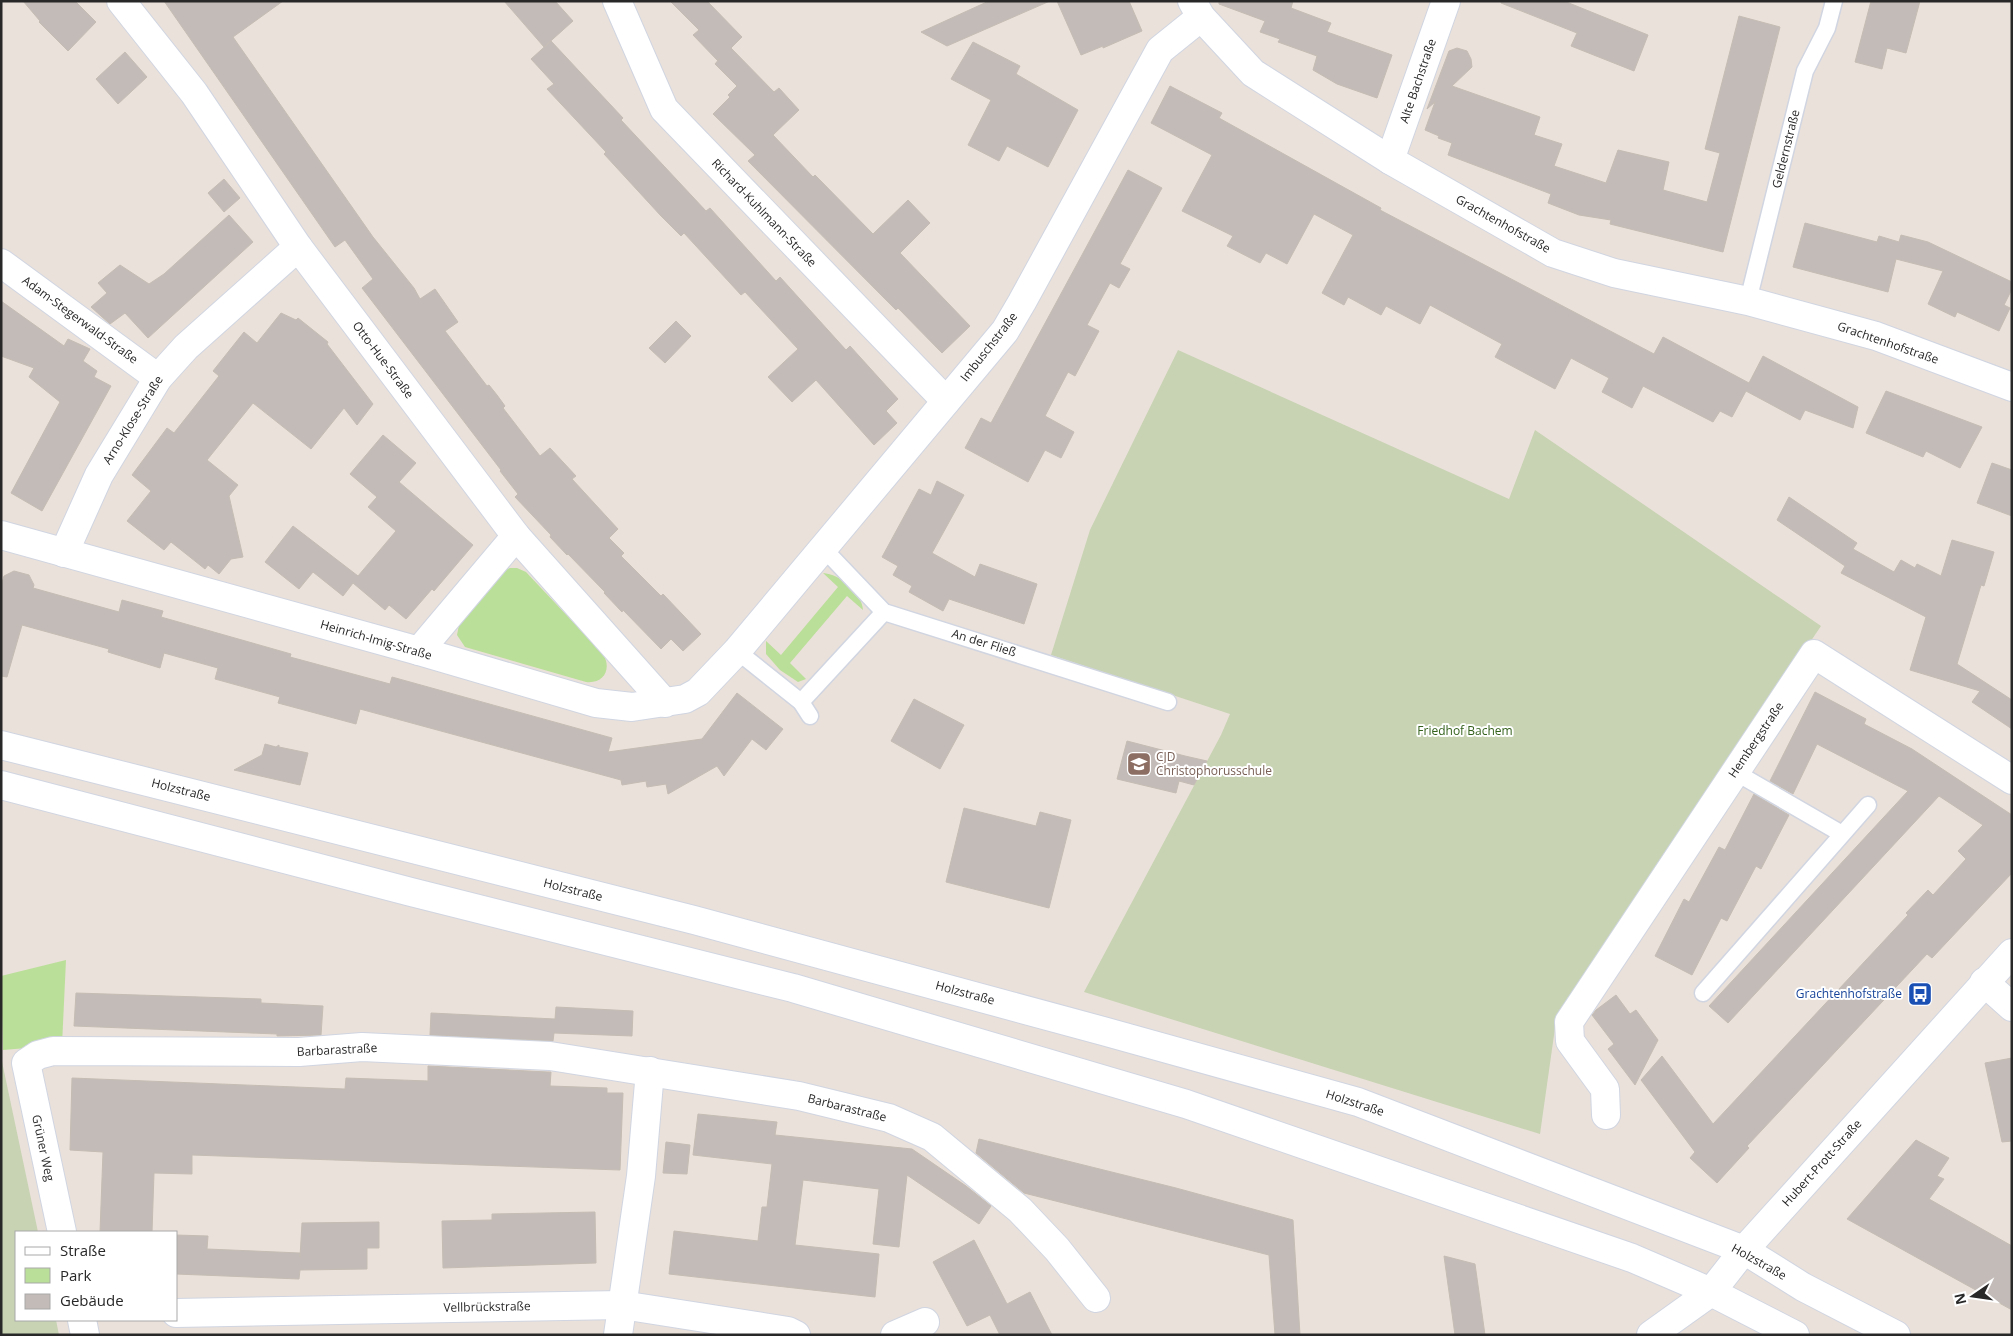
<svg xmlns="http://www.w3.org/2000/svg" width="2013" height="1336" font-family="'Open Sans',sans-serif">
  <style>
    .green { fill: #badf98 }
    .cemetery { fill: #c7d3b2 }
    .building { fill: #c2bbb7; stroke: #c5bdb4 }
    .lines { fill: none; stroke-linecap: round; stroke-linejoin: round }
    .service-casing { stroke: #d0d5e1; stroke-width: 19 }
    .minor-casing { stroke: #d0d5e1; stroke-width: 30 }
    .tertiary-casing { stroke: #d0d5e1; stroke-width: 30 }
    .secondary-casing { stroke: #d0d5e1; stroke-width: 30 }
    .service { stroke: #fff; stroke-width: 16 }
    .minor { stroke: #fff; stroke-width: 28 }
    .tertiary { stroke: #fff; stroke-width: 28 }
    .secondary { stroke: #fff; stroke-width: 28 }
    .labels { text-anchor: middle; stroke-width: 4; stroke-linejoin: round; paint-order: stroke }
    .street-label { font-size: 12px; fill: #282828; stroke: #fff }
    .park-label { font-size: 12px; fill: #34611c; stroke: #fff }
    .education-label { font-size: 12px; fill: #785e54; stroke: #fff; text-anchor: start }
    .transit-label { font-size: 12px; fill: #164399; stroke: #fff; text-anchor: end }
  </style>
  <rect width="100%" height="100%" fill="#eae1da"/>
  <g class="green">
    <path d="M510 568H517L526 572 603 654C612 669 604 684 586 682L465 647 457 635 459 625 503 571Z"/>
    <path d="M823 573C840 574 862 593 863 610L847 596 790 663 806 679 798 682 780 670 766 654V641L781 655 838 587Z"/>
    <path d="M66 960 62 1045 3 1050 1 976Z"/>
  </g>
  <g class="cemetery">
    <path d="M1178 350 1509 499 1535 430 1821 626 1564 1005 1556 1021 1540 1134 1084 992 1221 735 1230 714 1051 655 1090 530Z"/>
    <path d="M1 1057 38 1232H16V1320H56L59 1335H1Z"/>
  </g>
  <g class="building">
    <path d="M23 1H75L96 22 68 51 39 22 40 21Z"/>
    <path d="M164 1H283L233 37 373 237 414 288 420 299 435 289 458 322 445 331 487 386 489 385 497 395 505 406 503 408 540 456 550 448 576 476 572 479 618 529 609 538 624 553 621 556 661 596 663 594 701 634 683 651 671 639 661 649 623 610 622 612 604 593 605 592 568 554 567 555 550 537 551 535 515 497 518 494 500 471 501 470 362 288 373 279 345 240 335 247Z"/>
    <path d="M504 1H555L573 21 544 47Z"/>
    <path d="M670 1H707L742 37 731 48 774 92 779 88 799 110 773 135 813 177 815 175 873 234 908 200 930 223 900 253 970 326 942 353 898 308 896 310 748 161 755 155 713 114 730 97 728 95 737 86 715 64 720 58 718 61 693 35 699 30Z"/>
    <path d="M989 1H1050L947 46 921 32Z"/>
    <path d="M1057 1H1129L1142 31 1103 48V46L1081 55Z"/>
    <path d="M1219 1H1293L1291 8 1331 23 1327 32 1392 55 1377 98 1337 84 1313 70 1317 56 1278 42 1280 39 1260 32 1265 21 1219 4Z"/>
    <path d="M1501 1H1564L1648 35 1634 71 1571 46 1577 33 1501 3Z"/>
    <path d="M1871 1H1920L1906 53 1887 48 1882 69 1855 62Z"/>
    <path d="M1739 16 1780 27 1723 252 1610 224 1611 220 1579 215 1548 203 1551 194 1448 155 1452 143 1438 138 1439 136 1425 130 1435 102 1427 109 1449 51 1457 48 1467 51 1471 59 1472 67 1452 86 1540 117 1534 135 1562 144 1554 166 1606 183 1618 150 1669 162 1663 190 1707 202 1720 153 1705 149Z"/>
    <path d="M551 41 623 118 621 120 706 211 710 208 776 281 780 277 846 350 850 346 898 399 886 411 897 423 874 445 816 380 792 402 768 377 798 349 745 292 741 295 684 233 681 236 661 216 604 154 606 152 547 89 554 84 531 59Z"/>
    <path d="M973 42 1020 66 1016 74 1078 110 1048 167 1007 146 999 161 968 145 991 100 951 79Z"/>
    <path d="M125 52 147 77 118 104 96 79Z"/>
    <path d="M1170 86 1222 113 1219 118 1381 208 1380 210 1654 354 1663 337 1749 383 1763 356 1858 407 1853 428 1805 410 1800 420 1746 391 1732 417 1720 411 1713 422 1643 386 1632 408 1602 392 1609 378 1571 358 1555 389 1495 357 1502 344 1430 305 1420 324 1386 306 1381 315 1348 297 1344 305 1322 293 1353 235 1314 214 1287 264 1266 253 1260 263 1227 246 1233 236 1182 211 1212 155 1151 123Z"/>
    <path d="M1128 170 1162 188 1120 264 1130 269 1119 288 1110 283 1087 325 1099 331 1075 376 1068 372 1045 416 1074 432 1061 458 1045 450 1028 482 965 448 981 418 991 423Z"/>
    <path d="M224 179 240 198 224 212 208 193Z"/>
    <path d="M229 215 253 242 148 338 125 313 110 324 91 307 107 293 98 283 120 265 149 284 164 274Z"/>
    <path d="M1805 223 1877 242 1879 236 1899 242 1901 235 1928 242 2012 282V289L2004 305 2010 308 1999 331 1957 312 1955 317 1928 304 1943 271 1896 259 1888 292 1793 267Z"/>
    <path d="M1 301 64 346 68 339 90 349 83 361 97 371 94 377 111 386 42 511 11 493 60 402 29 377 34 368 1 356Z"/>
    <path d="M281 313 296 320 298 318 328 342 327 344 373 404 357 425 344 408 311 449 253 403 207 460 238 485 229 496 243 557 231 559 219 574 208 565 205 569 171 542 164 550 127 521 151 491 132 475 167 428 174 433 219 376 213 371 244 332 257 343Z"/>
    <path d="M676 321 691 336 665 363 649 348Z"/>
    <path d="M1886 391 1982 427 1960 468 1926 451 1923 457 1866 433Z"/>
    <path d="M383 435 416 463 399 482 473 545 434 591 432 589 406 619 389 605 385 610 353 583 343 596 313 572 299 589 265 562 293 526 358 576 396 531 368 507 377 497 350 474Z"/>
    <path d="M1992 463 2012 470V516L1977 503Z"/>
    <path d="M937 481 964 495 932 553 975 577 980 564 1037 584 1024 624 949 599 943 611 909 592 912 586 893 575 898 566 882 557 919 489 931 495Z"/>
    <path d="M1789 497 1857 543 1853 549 1894 572 1901 560 1915 568 1917 564 1941 576 1952 540 1994 552 1984 586 1981 585 1957 664 2012 700V729L1972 702 1980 691 1910 670 1926 617 1841 573 1845 566 1777 520Z"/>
    <path d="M14 571 29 575 34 585 33 588 119 612 122 600 163 611 161 617 291 654 290 657 390 684 392 677 612 738 608 752 702 739 737 693 783 729 766 750 752 739 724 776 717 766 668 794 666 784 647 787 646 781 622 785 621 780 360 709 356 724 278 703 280 697 215 679 218 668 164 653 160 668 108 652 109 649 22 625 7 677 1 676V586L4 576Z"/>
    <path d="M1815 692 1866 719 1864 724 1912 749 2012 815V873L1932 958 1927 954 1747 1146 1749 1148 1717 1183 1690 1158 1695 1152 1641 1080 1662 1056 1713 1124 1908 915 1906 913 1928 890 1933 895 1966 859 1958 851 1983 825 1939 796 1728 1023 1709 1006 1908 791 1817 744 1793 794 1770 781Z"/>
    <path d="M914 699 964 725 940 769 891 741Z"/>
    <path d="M1127 741 1185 756 1207 761 1194 785 1179 781 1176 793 1117 779Z"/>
    <path d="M265 744 276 747 279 745V747L308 753 300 785 234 770 262 755Z"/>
    <path d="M1754 794 1789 815 1761 869 1756 866 1727 921 1721 918 1692 975 1655 956 1684 899 1689 902 1719 847 1725 850Z"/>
    <path d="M964 808 1036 826 1040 812 1071 820 1049 908 946 882Z"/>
    <path d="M76 993 261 999V1003L323 1006 321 1035 277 1036V1034L74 1026Z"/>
    <path d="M1616 995 1630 1014 1636 1010 1658 1040 1635 1085 1608 1049 1614 1044 1592 1015 1596 1010Z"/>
    <path d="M556 1007 633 1011 632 1036 554 1033 553 1041 430 1035 431 1013 555 1019Z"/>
    <path d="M2012 1058V1141L2002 1142 1985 1063Z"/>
    <path d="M428 1066 548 1072H551L550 1086 607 1088V1093H623L620 1170 192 1155V1174L154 1173 152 1232H100L103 1152 70 1150 72 1078 345 1089 346 1078 428 1081Z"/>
    <path d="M698 1114 777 1122 775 1135 912 1149 966 1186 991 1206 979 1224 907 1175 899 1247 873 1244 879 1189 803 1180 795 1245 879 1254 875 1297 669 1274 674 1231 758 1241 762 1207H767L772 1164 693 1155Z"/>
    <path d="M979 1139 1176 1188 1293 1220 1300 1335H1275L1269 1255 1024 1193 976 1153Z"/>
    <path d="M1916 1140 1949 1158 1937 1176 1944 1179 1929 1199 2012 1246V1310L1847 1219Z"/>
    <path d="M666 1142 690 1145 687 1174 663 1173Z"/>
    <path d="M595 1212 596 1263 443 1268 442 1221 492 1220V1214Z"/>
    <path d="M379 1222V1248H367V1269L300 1270 299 1279 176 1274V1235L208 1236 207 1249 300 1253V1257L302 1223Z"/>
    <path d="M974 1240 1007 1304 1030 1292 1052 1335H1000L990 1315 967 1326 933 1262Z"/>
    <path d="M1444 1256 1475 1264 1485 1335H1455Z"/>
  </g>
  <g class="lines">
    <defs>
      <g id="service">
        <path d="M1748 301 1805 71 1827 28 1834 1"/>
        <path d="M823 548 884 612 1168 702"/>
        <path d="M737 651 801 702 810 716"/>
        <path d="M801 702 884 612"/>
        <path d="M1735 772 1842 834"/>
        <path d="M1703 993 1868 805"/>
      </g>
      <g id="minor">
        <path d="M121 1 194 93 298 247 516 536 665 703"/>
        <path d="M617 1 664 109 946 401"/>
        <path d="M1192 1 1201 17 1253 73 1390 160 1553 253 1614 273 1748 301 1876 336 2012 387"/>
        <path d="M1390 160 1446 1"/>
        <path d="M1 263 158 378"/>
        <path d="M1 535 419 651 596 703 632 707 685 699 698 692 737 651 1005 331 1022 302 1160 50 1201 17"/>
        <path d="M64 553 99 475 158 378 186 347 298 247"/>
        <path d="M419 651 516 536"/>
        <path d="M1984 982 2012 1007"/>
        <path d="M1606 1115 1605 1089 1570 1041 1569 1022 1814 654 2012 780"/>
        <path d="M62 1232 26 1063 38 1055 53 1051 299 1052 362 1047 550 1056 799 1096 889 1118 932 1137 1020 1210 1057 1249 1096 1298"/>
        <path d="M176 1313 622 1305 788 1331 796 1335"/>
        <path d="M82 1320 85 1335"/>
        <path d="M618 1335 641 1176 650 1071"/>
        <path d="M895 1335 925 1322"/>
      </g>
      <path id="tertiary" d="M1651 1335 1711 1292 1744 1250 2012 953"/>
      <g id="secondary">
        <path d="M1 745 694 920 1103 1031 1358 1102 1744 1250 1803 1287 1896 1335"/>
        <path d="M1 785 411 892 793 988 1186 1104 1632 1258 1711 1292 1795 1335"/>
      </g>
    </defs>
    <use href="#service" class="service-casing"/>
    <use href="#minor" class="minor-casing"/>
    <use href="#tertiary" class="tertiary-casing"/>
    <use href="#secondary" class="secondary-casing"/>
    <use href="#service" class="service"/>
    <use href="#minor" class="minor"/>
    <use href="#tertiary" class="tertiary"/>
    <use href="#secondary" class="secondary"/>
  </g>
  <defs>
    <symbol id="school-square" viewBox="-11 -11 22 22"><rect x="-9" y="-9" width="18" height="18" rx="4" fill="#8d6e63" stroke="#fff"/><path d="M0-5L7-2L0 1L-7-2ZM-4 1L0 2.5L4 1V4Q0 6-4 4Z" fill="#fff"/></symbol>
    <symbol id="bus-square" viewBox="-11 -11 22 22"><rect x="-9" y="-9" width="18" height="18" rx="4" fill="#1a4fb4" stroke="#fff"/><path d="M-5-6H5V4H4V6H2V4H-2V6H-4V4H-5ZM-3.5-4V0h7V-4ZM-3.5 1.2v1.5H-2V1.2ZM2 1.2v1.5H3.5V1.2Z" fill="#fff"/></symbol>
  </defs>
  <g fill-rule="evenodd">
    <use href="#school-square" x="1125" y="750" width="28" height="28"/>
    <use href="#bus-square" x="1906" y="980" width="28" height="28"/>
  </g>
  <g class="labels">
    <g class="street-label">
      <text transform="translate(1418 81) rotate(-71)" y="4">Alte Bachstraße</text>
      <text transform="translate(1786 149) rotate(-76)" y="4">Geldernstraße</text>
      <text transform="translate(764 213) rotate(46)" y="4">Richard-Kuhlmann-Straße</text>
      <text transform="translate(1503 224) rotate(29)" y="4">Grachtenhofstraße</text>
      <text transform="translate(80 320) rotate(36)" y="4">Adam-Stegerwald-Straße</text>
      <text transform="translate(1888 343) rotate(19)" y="4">Grachtenhofstraße</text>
      <text transform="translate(989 347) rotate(-52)" y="4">Imbuschstraße</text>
      <text transform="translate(383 360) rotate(53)" y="4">Otto-Hue-Straße</text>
      <text transform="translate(133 420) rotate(-58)" y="4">Arno-Klose-Straße</text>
      <text transform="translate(376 640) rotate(16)" y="4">Heinrich-Imig-Straße</text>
      <text transform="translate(984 643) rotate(17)" y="4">An der Fließ</text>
      <text transform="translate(1756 740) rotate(-56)" y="4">Hembergstraße</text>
      <text transform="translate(181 790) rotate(14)" y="4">Holzstraße</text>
      <text transform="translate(573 890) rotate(14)" y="4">Holzstraße</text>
      <text transform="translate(965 993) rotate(15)" y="4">Holzstraße</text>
      <text transform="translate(337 1050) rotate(-3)" y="4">Barbarastraße</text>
      <text transform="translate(1355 1103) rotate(18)" y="4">Holzstraße</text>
      <text transform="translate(847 1108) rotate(14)" y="4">Barbarastraße</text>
      <text transform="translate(43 1148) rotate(78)" y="4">Grüner Weg</text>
      <text transform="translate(1822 1163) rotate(-48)" y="4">Hubert-Prott-Straße</text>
      <text transform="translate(1759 1262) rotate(29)" y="4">Holzstraße</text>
      <text transform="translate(487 1307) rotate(-1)" y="4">Vellbrückstraße</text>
    </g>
    <g class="park-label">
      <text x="1465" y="735">Friedhof Bachem</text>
    </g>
    <g class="education-label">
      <text x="1156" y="761">CJD<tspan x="1156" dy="14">Christophorusschule</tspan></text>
    </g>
    <g class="transit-label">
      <text x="1902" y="998">Grachtenhofstraße</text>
    </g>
  </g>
  <rect width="2013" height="1336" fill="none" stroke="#282828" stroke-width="5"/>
  <rect x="15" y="1231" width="162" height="90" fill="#ffffff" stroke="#a9a9a9"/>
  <rect x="25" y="1247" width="25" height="8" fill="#ffffff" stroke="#a9a9a9"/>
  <text x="60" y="1256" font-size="15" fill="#282828">Straße</text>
  <rect x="25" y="1268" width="25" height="15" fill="#badf98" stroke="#a9a9a9"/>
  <text x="60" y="1281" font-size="15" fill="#282828">Park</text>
  <rect x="25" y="1294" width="25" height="15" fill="#c2bbb7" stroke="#a9a9a9"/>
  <text x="60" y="1306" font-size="15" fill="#282828">Gebäude</text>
  <g transform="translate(1973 1296) rotate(257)" stroke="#ffffff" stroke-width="4" paint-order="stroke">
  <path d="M0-4L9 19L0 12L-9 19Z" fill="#282828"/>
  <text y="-8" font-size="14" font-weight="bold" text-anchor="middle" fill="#282828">N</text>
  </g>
</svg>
